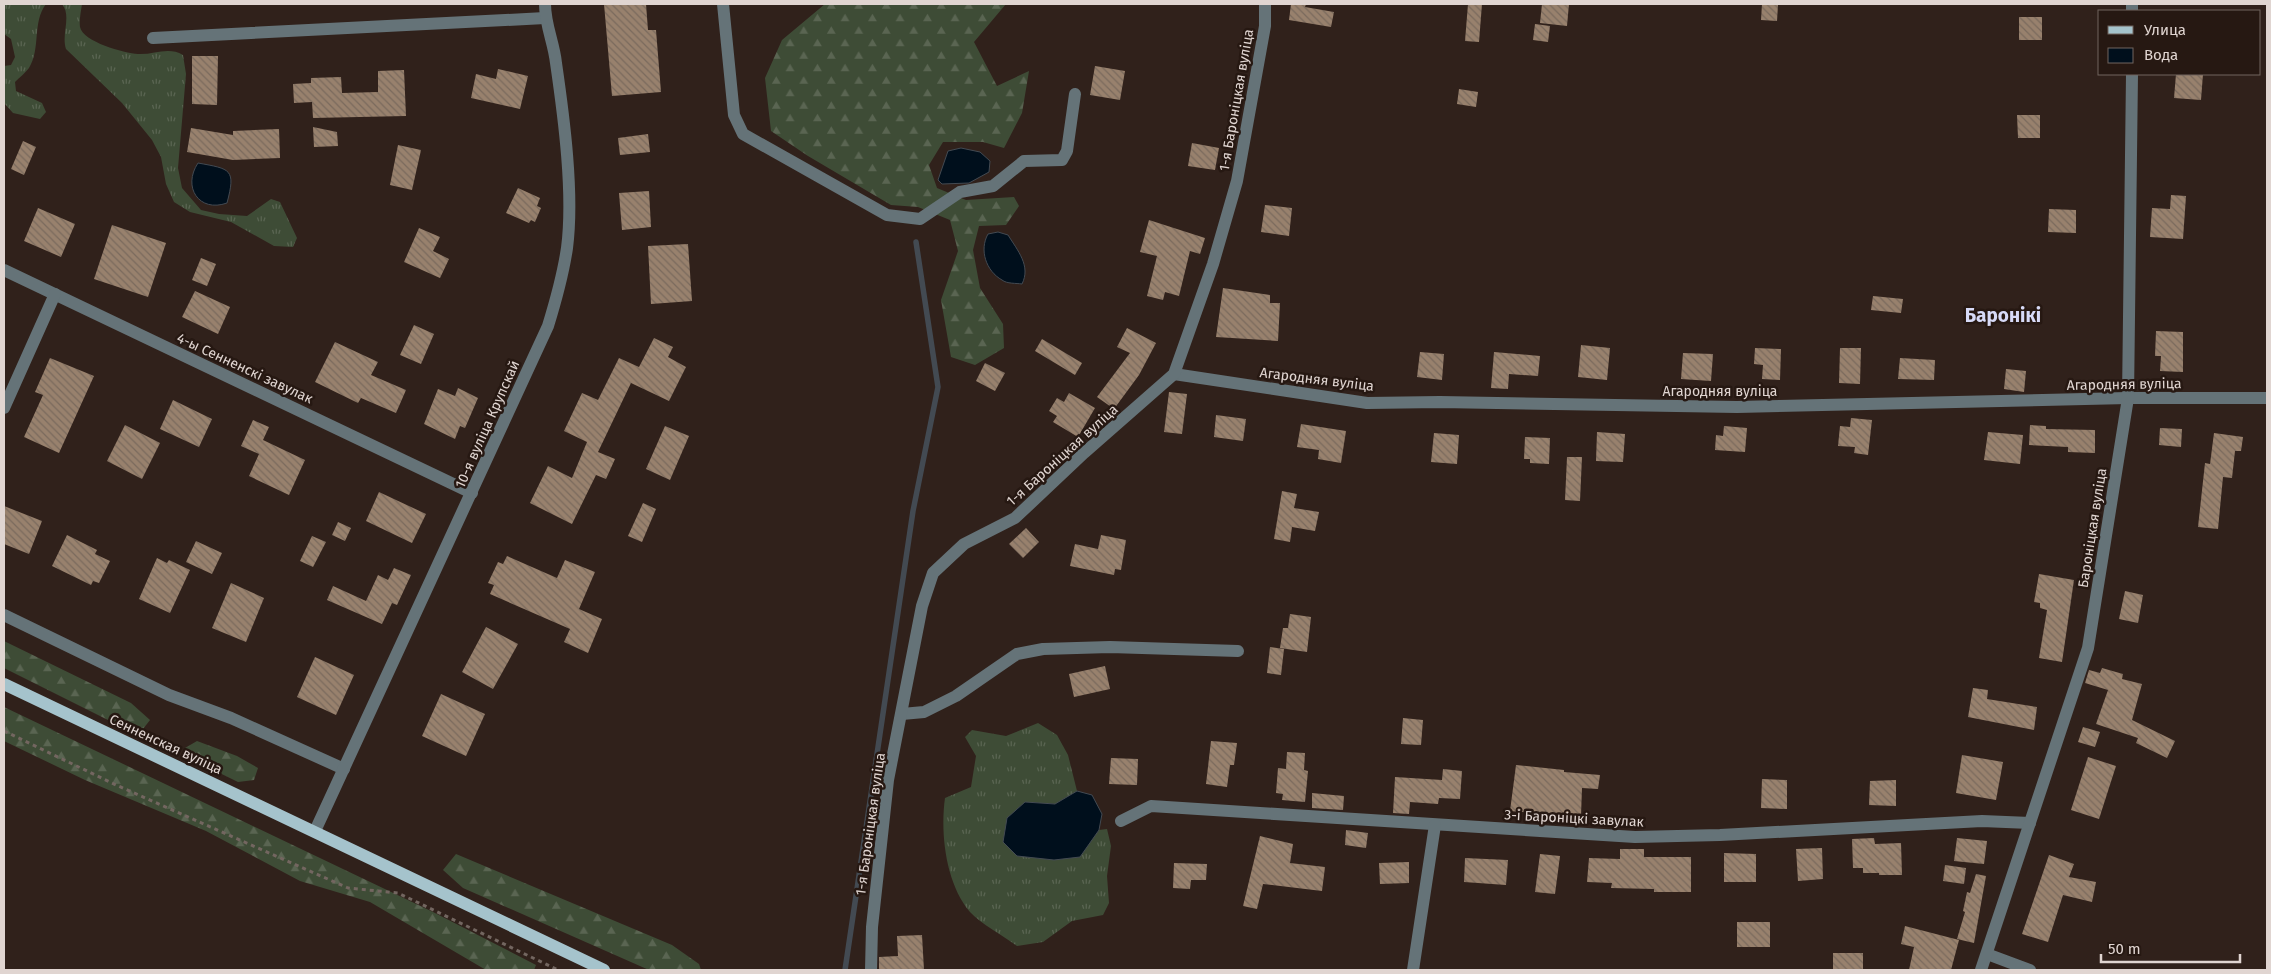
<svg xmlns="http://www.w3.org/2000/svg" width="2271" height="974" font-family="'Fira Sans',sans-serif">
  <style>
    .grass { fill: url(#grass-tufts) }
    .forest { fill: url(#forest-firs) }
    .water { fill: #000f1c; stroke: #434a52 }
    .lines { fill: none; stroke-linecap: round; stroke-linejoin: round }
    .stream { stroke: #434a52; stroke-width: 5.5 }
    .building { fill: url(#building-back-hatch) }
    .path { stroke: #736660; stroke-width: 3; stroke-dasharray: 4 4; stroke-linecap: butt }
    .minor { stroke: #657378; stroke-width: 12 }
    .major { stroke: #a5c3cc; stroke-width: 12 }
    .labels { text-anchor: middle; stroke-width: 5; stroke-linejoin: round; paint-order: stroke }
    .street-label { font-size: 14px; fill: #e0d5d1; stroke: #261812 }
    .district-label { font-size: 19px; font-weight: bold; fill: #d7daf7; stroke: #261812 }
  </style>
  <defs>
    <pattern id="grass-tufts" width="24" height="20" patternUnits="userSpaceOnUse" patternTransform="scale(1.25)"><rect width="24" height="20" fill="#3e4c36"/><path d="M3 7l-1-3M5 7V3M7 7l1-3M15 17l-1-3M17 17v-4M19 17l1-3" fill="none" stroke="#5a6552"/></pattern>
    <pattern id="forest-firs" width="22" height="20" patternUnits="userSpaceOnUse" patternTransform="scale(1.25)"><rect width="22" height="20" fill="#3e4c36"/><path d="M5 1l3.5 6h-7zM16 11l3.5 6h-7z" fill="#5a6552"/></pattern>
    <pattern id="building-back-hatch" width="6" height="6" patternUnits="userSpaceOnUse" patternTransform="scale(1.25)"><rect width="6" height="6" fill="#98816d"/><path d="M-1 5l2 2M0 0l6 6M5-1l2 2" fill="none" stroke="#7a6a5d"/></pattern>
  </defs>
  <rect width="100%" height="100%" fill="#30211b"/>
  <g class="grass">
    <path d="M4 4H46C32 22 41 49 29 68 25 73 19 78 15 82L16 91 42 103 46 112 40 119 13 113 4 103V66L11 65 15 57 11 39 4 34Z"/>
    <path d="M62 4H82C81 11 79 20 80 27 83 42 124 53 138 54 154 55 168 46 183 55L186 74 178 168 182 188 201 210 219 214 247 216 271 199 280 202 297 238 293 247 274 246 231 222 190 212 174 202 166 184 161 157 152 140 122 103 66 49C61 34 72 16 62 4Z"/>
    <path d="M1038 723 1057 735 1068 755 1077 791 1055 804 1024 802 1079 857 1099 830 1107 829 1111 846 1107 876 1109 903 1103 915 1072 921 1043 942 1017 946C1004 936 981 924 970 912 946 884 940 834 945 798L971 787 976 756 965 737 972 730 1006 736Z"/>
  </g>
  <g class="forest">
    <path d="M825 4H1006L974 42 997 86 1029 71 1022 113 1004 148 983 142H943L929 165 937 188 966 200 1014 197 1019 206 1006 225 979 226 973 250 980 288 1003 324 1004 348 975 365 951 357 941 300 958 251 950 220 918 207 891 205 808 156 771 131 765 78 782 40Z"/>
    <path d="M4 641 131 703 150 720 143 729 120 726 4 668Z"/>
    <path d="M4 707 433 912 536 965 534 970H486L370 902 300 881 206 831 85 780 4 741Z"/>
    <path d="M197 741 237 756 258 768 254 780 238 782 189 758 185 748Z"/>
    <path d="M456 854 672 945 699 964 701 970H649L463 888 443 870Z"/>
  </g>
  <g class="water">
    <path d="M961 148 980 152 990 161 989 172 969 183 942 184 938 180 948 151Z"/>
    <path d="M198 163C231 169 236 169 227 203 199 213 182 187 198 163Z"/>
    <path d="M998 232 1008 235C1018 251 1031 266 1022 284 1016 283 1007 284 1002 280 986 271 979 250 988 234Z"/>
    <path d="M1077 791 1092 795 1102 814 1099 830 1080 857 1054 860 1017 856 1003 842 1007 818 1025 802 1055 804Z"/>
  </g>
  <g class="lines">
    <path class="stream" d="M845 970 913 511 938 387 916 242"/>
  </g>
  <g class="building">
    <path d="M604 4H646L648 30H656L661 92 612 96Z"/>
    <path d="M1291 4H1306L1305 7 1334 12 1331 27 1289 20Z"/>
    <path d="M1468 4H1482L1479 42 1465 41Z"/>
    <path d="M1542 4H1569L1567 26 1540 23Z"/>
    <path d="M1762 4 1778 5 1777 21 1761 20Z"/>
    <rect x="2019" y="17" width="23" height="23"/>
    <path d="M1535 24 1550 26 1548 42 1533 40Z"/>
    <path d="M192 56H218L217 105 192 104Z"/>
    <path d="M1095 66 1125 71 1120 100 1090 95Z"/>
    <path d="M498 69 528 76 520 109 471 98 476 74 496 79Z"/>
    <path d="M404 70 406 116 313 118 312 102 294 103 293 84 311 83V78L341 77 342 93 378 92V71Z"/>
    <path d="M2176 74H2203L2201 100 2174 98Z"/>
    <path d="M1459 89 1478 92 1476 107 1457 104Z"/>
    <path d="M2017 115H2040V138H2018Z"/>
    <path d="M313 127 337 132 338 146 314 147Z"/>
    <path d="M191 128 233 135V131L279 129 280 158 233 160 187 152Z"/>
    <path d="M648 134 650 152 620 155 618 138Z"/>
    <path d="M23 141 36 147 24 175 11 169Z"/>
    <path d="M1192 143 1219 148 1215 170 1188 166Z"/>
    <path d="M398 145 421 150 412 190 390 185Z"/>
    <path d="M518 188 540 198 537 206 541 208 535 222 531 220 529 223 506 213Z"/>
    <path d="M649 191 651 227 622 230 619 193Z"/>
    <path d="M2171 195 2186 196 2183 239 2150 237 2152 208 2170 209Z"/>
    <path d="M1265 205 1292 208 1289 236 1261 232Z"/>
    <path d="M38 208 75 224 61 257 24 241Z"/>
    <path d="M2049 209 2076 210V233L2048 232Z"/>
    <path d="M1149 220 1205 238 1200 254 1190 251 1179 296 1165 292 1163 300 1147 296 1157 256 1140 252Z"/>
    <path d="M112 225 166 243 148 297 94 279Z"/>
    <path d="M419 228 440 237 433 251 449 259 440 278 404 262Z"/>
    <path d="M688 244 692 301 651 304 648 246Z"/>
    <path d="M201 258 216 264 207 286 192 280Z"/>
    <path d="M1223 288 1270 295V303H1280L1278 341 1216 337Z"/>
    <path d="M195 291 230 307 218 334 182 317Z"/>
    <path d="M1873 296 1903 299 1901 313 1871 310Z"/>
    <path d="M414 325 434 334 421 364 400 355Z"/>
    <path d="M1127 328 1156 343 1139 375 1114 409 1097 397 1130 353 1117 347Z"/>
    <path d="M2156 331 2183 332V372L2160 371 2161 356H2155Z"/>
    <path d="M654 338 673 347 668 357 686 367 669 401 631 383 598 452 615 459 606 479 596 475 572 524 530 503 548 466 572 478 587 442 564 431 582 393 598 400 619 358 639 367Z"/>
    <path d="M1042 339 1082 363 1075 375 1035 351Z"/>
    <path d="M335 342 378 362 371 375 406 390 396 413 361 398 358 403 315 382Z"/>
    <path d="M1581 345 1610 348 1607 380 1578 377Z"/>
    <path d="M1755 348 1781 349 1780 380 1762 379 1763 365 1754 364Z"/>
    <path d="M1840 348H1861L1860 384 1839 383Z"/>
    <path d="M1420 352 1444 354 1442 380 1417 377Z"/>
    <path d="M1494 352 1540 356 1538 376 1509 374 1508 389 1491 388Z"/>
    <path d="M1683 353 1713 354 1711 381 1681 379Z"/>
    <path d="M50 358 94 376 59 453 24 437 43 395 35 392Z"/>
    <path d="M1900 358 1935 360 1934 380 1898 379Z"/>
    <path d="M985 363 1005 373 995 391 976 381Z"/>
    <path d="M2006 369 2026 371 2024 392 2004 389Z"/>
    <path d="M458 388 478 398 465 428 460 426 455 439 424 424 438 389 455 396Z"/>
    <path d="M1169 392 1187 394 1182 434 1164 432Z"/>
    <path d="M1069 393 1095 408 1078 437 1053 422 1057 416 1049 411 1057 398 1064 402Z"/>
    <path d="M173 400 212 419 199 447 160 429Z"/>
    <path d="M1216 415 1246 419 1243 441 1214 437Z"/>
    <path d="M1851 418 1872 420 1868 455 1854 453 1855 447 1838 446 1840 426 1850 427Z"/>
    <path d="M253 420 269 427 263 440 305 460 289 495 249 476 259 454 241 446Z"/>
    <path d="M1301 424 1346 431 1341 463 1318 459 1319 450 1297 447Z"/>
    <path d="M125 425 160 443 142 479 107 461Z"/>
    <path d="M2030 425 2046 426V429L2095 430V453L2068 452V447L2029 445Z"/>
    <path d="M665 426 689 436 670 480 646 469Z"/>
    <path d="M1724 426 1747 428 1745 452 1715 450 1716 435 1723 436Z"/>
    <path d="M2160 428 2182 429 2181 447 2159 445Z"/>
    <path d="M1597 432 1625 434 1623 462 1596 461Z"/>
    <path d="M1988 432 2023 435 2020 464 1984 460Z"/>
    <path d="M1434 433 1459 435 1457 464 1431 462Z"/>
    <path d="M2214 433 2243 437 2241 451H2235L2232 478 2223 477 2218 529 2198 527 2205 463 2210 464Z"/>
    <path d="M1525 437 1550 438 1549 464 1530 463V459H1524Z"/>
    <path d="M1567 457H1582L1580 501 1565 500Z"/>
    <path d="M1282 491 1297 494 1294 508 1319 512 1315 531 1292 527 1290 542 1274 539Z"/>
    <path d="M379 492 426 514 412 543 366 521Z"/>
    <path d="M643 503 656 509 642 542 628 536Z"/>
    <path d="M4 506 42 521 29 554 4 544Z"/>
    <path d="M338 522 351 528 345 541 332 535Z"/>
    <path d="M1026 528 1039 542 1023 558 1009 544Z"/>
    <path d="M67 535 97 550 95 554 110 561 99 583 93 581 91 585 52 566Z"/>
    <path d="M1101 535 1126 540 1121 570 1115 569 1114 575 1070 566 1075 544 1098 549Z"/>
    <path d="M312 536 326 542 313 567 300 561Z"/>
    <path d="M196 541 222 553 212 574 186 562Z"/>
    <path d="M507 556 557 578 565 560 595 572 579 609 602 619 588 653 564 642 570 629 490 594 494 585 488 583 498 562 503 564Z"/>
    <path d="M157 558 167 563 169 560 190 570 170 613 139 599Z"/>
    <path d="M394 568 411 575 397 605 392 603 382 624 327 600 333 586 366 601 378 575 388 580Z"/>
    <path d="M2039 574 2074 580 2062 662 2039 658 2047 610 2040 608V603L2034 602Z"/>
    <path d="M231 583 264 598 246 642 212 628Z"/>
    <path d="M2125 591 2143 595 2138 623 2119 619Z"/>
    <path d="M1290 614 1311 617 1307 652 1280 648 1283 628H1288Z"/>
    <path d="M486 627 518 644 493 689 462 672Z"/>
    <path d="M1270 647 1284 649 1281 675 1267 673Z"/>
    <path d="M315 657 354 675 336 715 297 697Z"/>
    <path d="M1105 666 1110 689 1074 697 1069 674Z"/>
    <path d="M2102 668 2123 674 2122 679 2142 684 2132 720 2175 741 2167 758 2136 743 2138 738 2096 724 2108 690 2085 683 2089 670 2100 673Z"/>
    <path d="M1973 688 1988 690 1987 699 2037 707 2034 730 1968 717Z"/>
    <path d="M441 694 485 714 466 756 422 736Z"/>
    <path d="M1403 718 1423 720 1421 745 1401 744Z"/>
    <path d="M2083 727 2100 732 2095 747 2078 742Z"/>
    <path d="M1211 741 1237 743 1234 765H1230L1227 787 1206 784Z"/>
    <path d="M1287 752 1305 753 1304 770 1308 771 1305 802 1282 800 1283 794 1276 793 1278 768 1286 769Z"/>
    <path d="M1962 755 2003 762 1996 800 1956 793Z"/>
    <path d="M2088 757 2116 766 2099 819 2071 810Z"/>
    <path d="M1111 758 1138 759 1137 785 1109 784Z"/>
    <path d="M1516 765 1564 770V772L1600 775 1598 789 1582 788 1581 816 1510 811Z"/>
    <path d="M1443 769 1462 771 1460 799 1439 798 1438 804 1410 802 1409 814 1393 813 1395 777 1442 780Z"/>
    <path d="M1762 779 1787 780V809L1761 808Z"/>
    <path d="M1896 780V806L1869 805 1870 781Z"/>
    <path d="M1312 793 1344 796 1343 810 1312 808Z"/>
    <path d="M1346 830 1368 833 1366 848 1345 845Z"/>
    <path d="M1260 836 1293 844 1290 863 1325 867 1322 891 1263 884 1257 909 1243 906Z"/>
    <path d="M1874 838 1875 844 1901 843 1902 875H1879V873H1863V868H1853L1852 839Z"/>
    <path d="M1957 838 1987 841 1984 864 1954 861Z"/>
    <path d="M1822 848 1823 879 1798 881 1796 849Z"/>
    <path d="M1620 849H1644V857H1691V892H1654V889L1611 888 1612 883 1587 882 1589 858 1620 859Z"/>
    <path d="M1724 853 1756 854V882H1724Z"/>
    <path d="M1540 854 1560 856 1555 894 1535 892Z"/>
    <path d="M2049 855 2074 864 2069 877 2096 882 2092 902 2063 895 2048 942 2022 934Z"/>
    <path d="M1465 858 1508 860 1506 885 1464 882Z"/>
    <path d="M1409 862V883L1380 884 1379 863Z"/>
    <path d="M1174 863 1207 864 1206 880H1191L1190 889 1173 888Z"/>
    <path d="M1945 865 1966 868 1964 884 1943 881Z"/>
    <path d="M1976 874 1986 876 1974 943 1957 939 1965 912 1963 911 1967 892 1970 893Z"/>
    <rect x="1737" y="922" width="33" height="25"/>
    <path d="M1905 926 1959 940 1951 970H1909L1914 947 1901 944Z"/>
    <path d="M922 935 924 970H879V957L898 956 897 936Z"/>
    <rect x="1833" y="953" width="30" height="17"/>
  </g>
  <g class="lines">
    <path class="path" d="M4 731 116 785 348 888 398 893 558 970"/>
    <g class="minor">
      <path d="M723 4 734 115 743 134 887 215 920 219 960 192 993 186 1024 161 1062 160 1067 151 1075 94"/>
      <path d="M2132 11V4"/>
      <path d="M153 38 545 18"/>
      <path d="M4 270 472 493"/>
      <path d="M1174 374 1367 403 1440 402 1737 407 2128 398H2267"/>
      <path d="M4 408 55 294"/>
      <path d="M4 615 169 695 231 718 344 769"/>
      <path d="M902 714 924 712 956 696 1017 654 1043 649 1110 647 1238 651"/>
      <path d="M1121 821 1151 806 1635 837 1720 835 1982 821 2030 823"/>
      <path d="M315 831 548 326C556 300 563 275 567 248 574 194 564 118 556 63 554 43 545 25 545 4"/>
      <path d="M1987 954 2030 970"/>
      <path d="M871 970 872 927 888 780 922 606 933 573 964 544 1015 518 1084 453 1174 374 1213 264 1237 181 1265 26V4"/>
      <path d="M1413 970 1435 825"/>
      <path d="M1981 970 2088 648 2128 398 2132 74"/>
    </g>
    <path class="major" d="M4 684 604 970"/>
  </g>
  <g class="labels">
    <g class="street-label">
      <text transform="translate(1236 100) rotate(-80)" y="5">1-я Бароніцкая вуліца</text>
      <text transform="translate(245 368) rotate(25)" y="5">4-ы Сенненскі завулак</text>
      <text transform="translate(1317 379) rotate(7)" y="5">Агародняя вуліца</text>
      <text transform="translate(2124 384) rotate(-1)" y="5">Агародняя вуліца</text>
      <text x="1720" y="396">Агародняя вуліца</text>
      <text transform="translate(487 424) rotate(-66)" y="5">10-я вуліца Крупскай</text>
      <text transform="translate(1062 455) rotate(-42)" y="5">1-я Бароніцкая вуліца</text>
      <text transform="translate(2092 528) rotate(-81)" y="5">Бароніцкая вуліца</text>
      <text transform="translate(166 744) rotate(25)" y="5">Сенненская вуліца</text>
      <text transform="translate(1574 818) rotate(3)" y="5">3-і Бароніцкі завулак</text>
      <text transform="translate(870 824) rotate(-82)" y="5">1-я Бароніцкая вуліца</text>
    </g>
    <g class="district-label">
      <text x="2003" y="322">Баронікі</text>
    </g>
  </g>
  <rect width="2271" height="974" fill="none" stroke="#e0d5d1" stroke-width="10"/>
  <rect x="2098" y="10" width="162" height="65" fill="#261812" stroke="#70645e"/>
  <rect x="2108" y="26" width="25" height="8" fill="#a5c3cc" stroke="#70645e"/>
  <text x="2144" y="35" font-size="15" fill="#e0d5d1">Улица</text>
  <rect x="2108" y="48" width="25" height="15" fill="#000f1c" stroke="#70645e"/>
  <text x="2144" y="60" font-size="15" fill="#e0d5d1">Вода</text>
  <path d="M2101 954v8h139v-8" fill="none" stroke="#e0d5d1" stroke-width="2.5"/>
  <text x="2108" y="954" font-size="15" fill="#e0d5d1" stroke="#261812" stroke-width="4" paint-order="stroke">50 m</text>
</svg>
